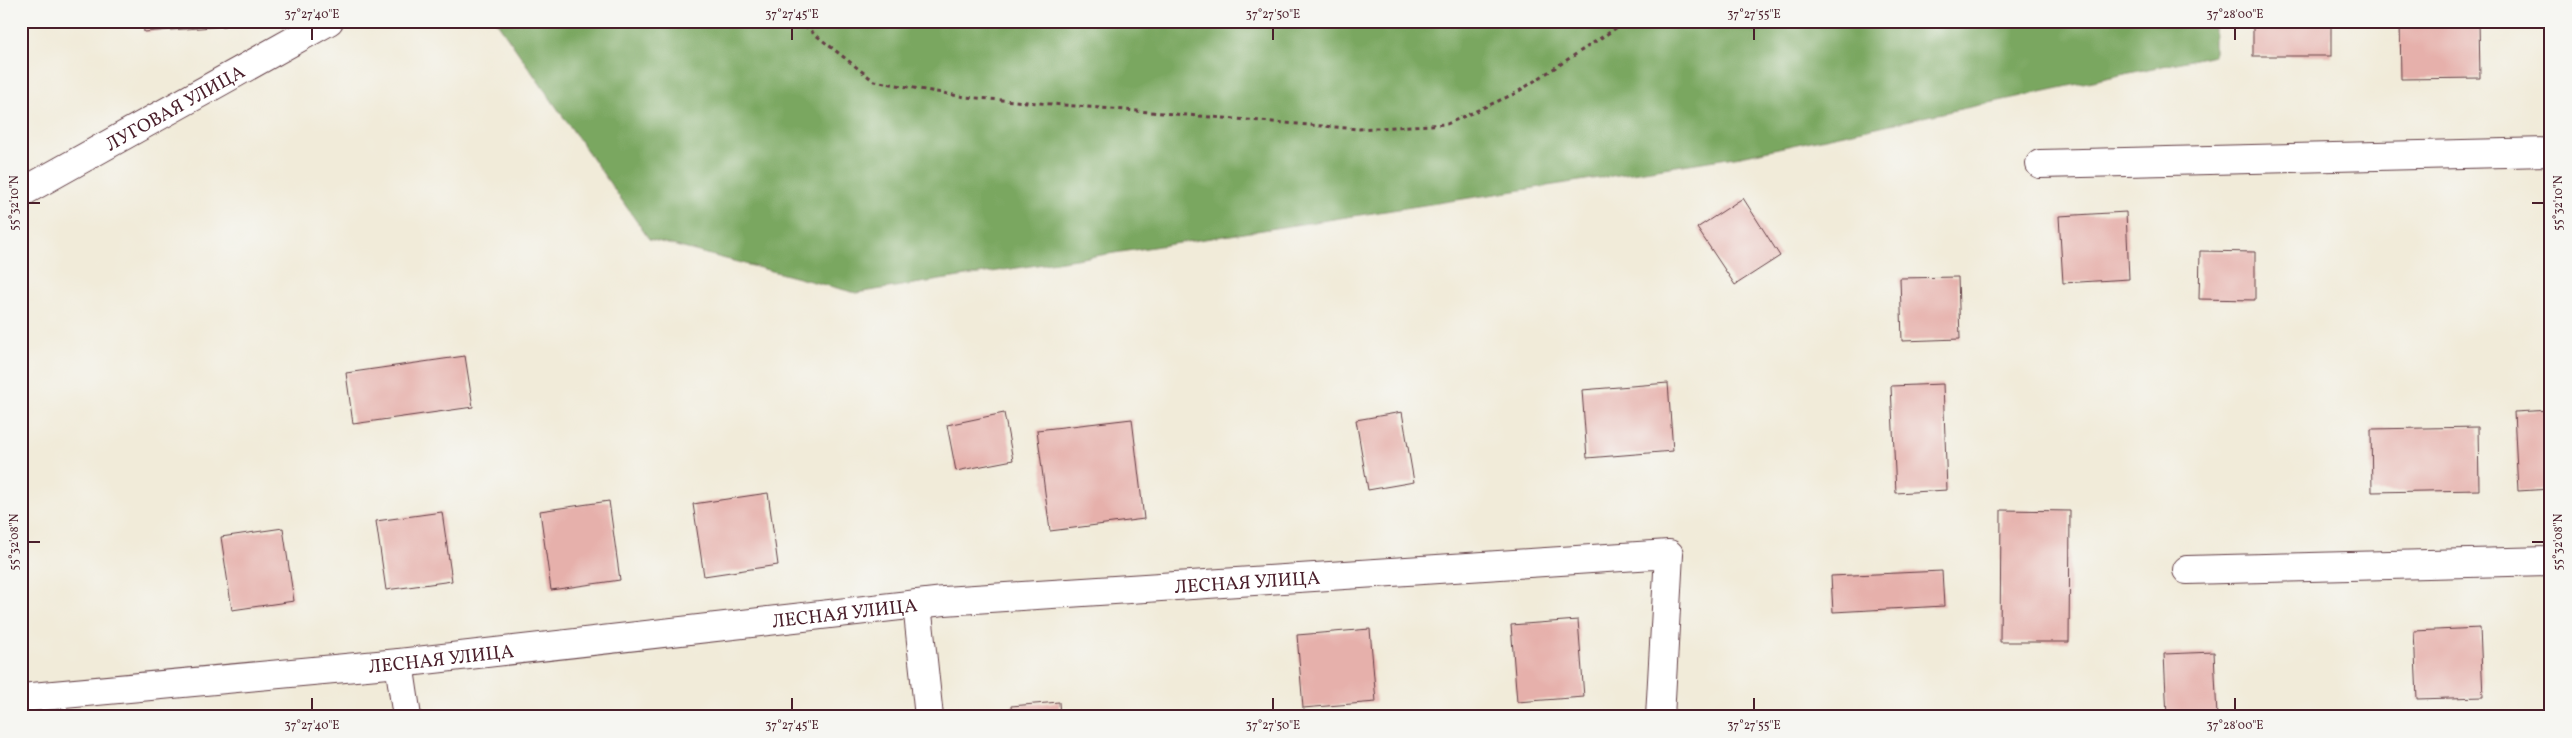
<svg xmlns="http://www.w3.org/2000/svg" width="2572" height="738" font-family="Vollkorn,serif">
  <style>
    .forest { fill: #7aa760; stroke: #626346 }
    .building { fill: #e6b0ab }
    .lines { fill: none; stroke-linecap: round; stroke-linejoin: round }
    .minor-casing { stroke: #633e45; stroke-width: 30 }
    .path { stroke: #633e45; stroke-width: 3; stroke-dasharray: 4 4; stroke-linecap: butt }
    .minor { stroke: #fff; stroke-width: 28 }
    .ticks { fill: none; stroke: #4a1f2b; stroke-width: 2 }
    .labels { text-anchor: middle; stroke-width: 4.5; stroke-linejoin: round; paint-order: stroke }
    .street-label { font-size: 19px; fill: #4a1f2b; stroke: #f6f6f2 }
    .neatline { fill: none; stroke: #4a1f2b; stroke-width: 2 }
    .ticks-label { font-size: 12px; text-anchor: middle; fill: #4a1f2b }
  </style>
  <rect width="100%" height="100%" fill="#f6f6f2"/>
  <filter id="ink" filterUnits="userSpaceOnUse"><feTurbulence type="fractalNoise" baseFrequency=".02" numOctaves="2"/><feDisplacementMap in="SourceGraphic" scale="10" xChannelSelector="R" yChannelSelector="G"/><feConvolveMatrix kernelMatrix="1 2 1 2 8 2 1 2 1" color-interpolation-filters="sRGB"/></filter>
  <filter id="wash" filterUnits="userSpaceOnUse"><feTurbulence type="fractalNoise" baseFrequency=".0096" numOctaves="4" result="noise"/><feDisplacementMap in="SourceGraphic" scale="20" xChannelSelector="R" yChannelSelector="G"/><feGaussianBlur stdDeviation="1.12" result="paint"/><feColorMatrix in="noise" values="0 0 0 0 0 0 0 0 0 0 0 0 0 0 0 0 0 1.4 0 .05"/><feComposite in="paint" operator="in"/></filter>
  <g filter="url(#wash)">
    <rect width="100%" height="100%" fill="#f1ebd9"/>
    <path class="forest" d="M496 21H2214V55L1741 156 856 293 649 239Z"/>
    <g id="blocks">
      <g class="building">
        <path d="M143 21H226V26L144 32Z"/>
        <rect x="2253" y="21" width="78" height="35"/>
        <path d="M2400 21H2479L2480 78 2401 79Z"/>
        <path d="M1743 198 1780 256 1735 285 1697 228Z"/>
        <path d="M2126 212 2129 279 2063 283 2059 216Z"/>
        <path d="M2200 251 2255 252V300L2199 299Z"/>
        <path d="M1958 277 1960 339 1902 341 1900 278Z"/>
        <path d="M465 356 473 407 353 424 346 373Z"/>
        <path d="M1668 383 1673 451 1587 458 1582 390Z"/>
        <path d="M1943 384 1947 490 1896 493 1891 386Z"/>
        <path d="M2551 410V489L2518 491 2514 412Z"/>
        <path d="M1402 412 1414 482 1368 490 1356 420Z"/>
        <path d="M1004 413 1013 460 956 471 947 425Z"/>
        <path d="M1132 419 1144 519 1050 531 1037 430Z"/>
        <path d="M2478 427 2479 490 2372 492 2371 429Z"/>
        <path d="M768 493 778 565 704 576 693 504Z"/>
        <path d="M609 501 620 580 551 590 540 511Z"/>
        <path d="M2001 510 2070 511 2069 642H2000Z"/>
        <path d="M442 512 452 581 386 590 376 521Z"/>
        <path d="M283 528 294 601 232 610 221 537Z"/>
        <path d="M1942 571 1944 606 1833 612 1831 576Z"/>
        <path d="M1578 620 1584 697 1517 702 1511 625Z"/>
        <path d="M2480 628 2483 697 2417 699 2414 631Z"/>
        <path d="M1370 629 1376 702 1303 708 1297 635Z"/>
        <path d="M2214 652 2217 717H2167L2164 654Z"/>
        <path d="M1059 702 1060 717H1012L1011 706Z"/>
        <path d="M877 710V717H808V715Z"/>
      </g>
    </g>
  </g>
  <g filter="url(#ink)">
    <use href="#blocks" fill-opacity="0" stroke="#633e45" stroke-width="1"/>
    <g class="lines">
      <defs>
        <g id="minor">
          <path d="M2040 164 2551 152"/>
          <path id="s1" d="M21 193 329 21"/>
          <path d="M2187 570 2551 561"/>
          <path d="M917 604 929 717"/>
          <path d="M399 663 407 717"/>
          <path id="s2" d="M21 698 399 663 944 601 1669 554 1660 717"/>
        </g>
      </defs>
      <use href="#minor" class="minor-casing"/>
      <path class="path" d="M798 21 874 81 965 97 1359 129 1447 124 1516 93 1627 21"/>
      <use href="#minor" class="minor"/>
    </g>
  </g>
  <path class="ticks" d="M312 28V40M792 28V40M1273 28V40M1754 28V40M2235 28V40M28 203H40M2532 203H2544M28 542H40M2532 542H2544M312 698V710M792 698V710M1273 698V710M1754 698V710M2235 698V710"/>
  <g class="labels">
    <g class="street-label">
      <text dy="7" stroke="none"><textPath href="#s1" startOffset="176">ЛУГОВАЯ УЛИЦА</textPath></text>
      <text dy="7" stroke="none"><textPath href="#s2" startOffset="1232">ЛЕСНАЯ УЛИЦА</textPath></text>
      <text dy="7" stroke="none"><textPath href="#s2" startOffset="828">ЛЕСНАЯ УЛИЦА</textPath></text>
      <text dy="7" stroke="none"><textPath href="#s2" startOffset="422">ЛЕСНАЯ УЛИЦА</textPath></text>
    </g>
  </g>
  <rect width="2572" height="738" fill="none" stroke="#f6f6f2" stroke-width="55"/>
  <rect x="28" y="28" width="2516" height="682" class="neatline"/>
  <g class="ticks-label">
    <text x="312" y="18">37°27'40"E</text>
    <text x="792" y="18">37°27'45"E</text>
    <text x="1273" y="18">37°27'50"E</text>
    <text x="1754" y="18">37°27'55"E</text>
    <text x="2235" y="18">37°28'00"E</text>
    <text transform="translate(14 203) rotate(-90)" y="4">55°32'10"N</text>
    <text transform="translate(2558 203) rotate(-90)" y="4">55°32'10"N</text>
    <text transform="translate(14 542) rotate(-90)" y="4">55°32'08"N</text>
    <text transform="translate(2558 542) rotate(-90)" y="4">55°32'08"N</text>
    <text x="312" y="729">37°27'40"E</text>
    <text x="792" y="729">37°27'45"E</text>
    <text x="1273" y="729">37°27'50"E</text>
    <text x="1754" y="729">37°27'55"E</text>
    <text x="2235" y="729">37°28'00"E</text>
  </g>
</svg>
